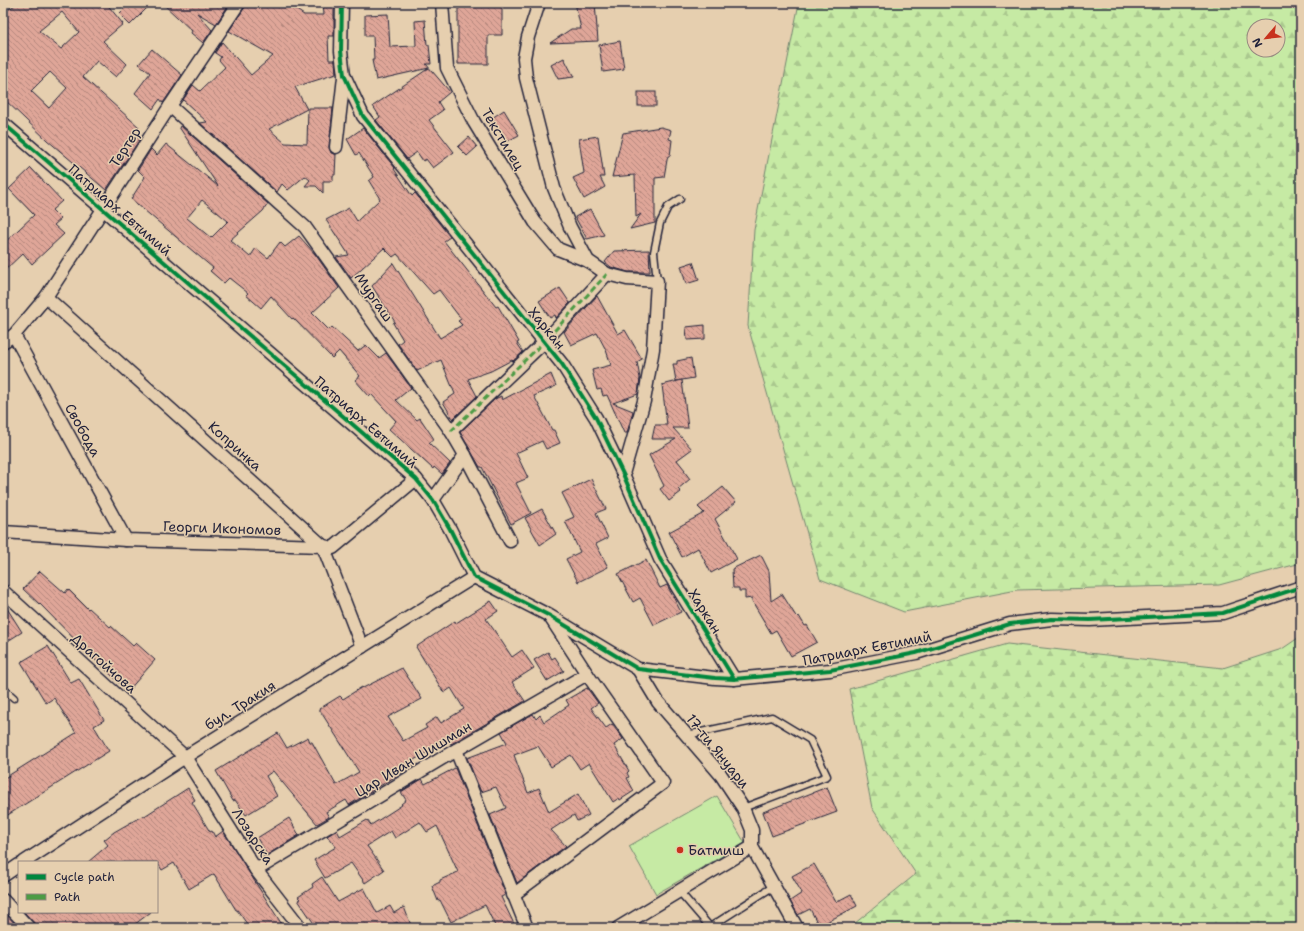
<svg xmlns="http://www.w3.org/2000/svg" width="1304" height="931" font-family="'Shantell Sans',sans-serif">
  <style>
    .forest { fill: url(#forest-firs); stroke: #748670; fill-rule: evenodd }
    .pitch { fill: #c6eaa4; stroke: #748670 }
    .building { fill: url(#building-back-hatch); stroke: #22223b; fill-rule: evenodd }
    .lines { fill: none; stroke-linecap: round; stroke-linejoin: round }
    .lane-casing { stroke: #22223b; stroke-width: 9 }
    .street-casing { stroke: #22223b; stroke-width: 15 }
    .lane { stroke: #e6cfaf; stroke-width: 6 }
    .street { stroke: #e6cfaf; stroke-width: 12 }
    .quiet { stroke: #4d9b45; stroke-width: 3; stroke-dasharray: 6 3; stroke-linecap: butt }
    .cycleway-casing { stroke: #e6cfaf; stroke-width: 6 }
    .cycleway { stroke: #00873e; stroke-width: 4 }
    .poi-dot { fill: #c8321e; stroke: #e6cfaf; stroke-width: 1.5 }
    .labels { text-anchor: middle; stroke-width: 3; stroke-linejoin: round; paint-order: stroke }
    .street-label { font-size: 14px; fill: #22223b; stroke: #e6cfaf }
    .poi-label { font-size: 14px; fill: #22223b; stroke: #e6cfaf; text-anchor: start }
  </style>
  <defs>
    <pattern id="forest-firs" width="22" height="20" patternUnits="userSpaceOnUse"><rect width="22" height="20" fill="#c6eaa4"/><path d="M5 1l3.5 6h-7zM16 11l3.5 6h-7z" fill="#aac88e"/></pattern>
    <pattern id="building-back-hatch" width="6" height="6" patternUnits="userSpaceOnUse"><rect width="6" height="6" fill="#dfa698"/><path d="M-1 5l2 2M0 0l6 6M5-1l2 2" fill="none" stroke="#b4877d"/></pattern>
  </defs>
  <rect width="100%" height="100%" fill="#e6cfaf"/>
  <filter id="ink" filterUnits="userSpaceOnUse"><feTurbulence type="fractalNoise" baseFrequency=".025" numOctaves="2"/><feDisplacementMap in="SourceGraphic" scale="8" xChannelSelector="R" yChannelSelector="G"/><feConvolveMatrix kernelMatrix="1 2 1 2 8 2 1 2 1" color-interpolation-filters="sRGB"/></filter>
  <g filter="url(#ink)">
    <g class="forest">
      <path d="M799 3H1301V563L1219 585 1017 590 904 612 820 579 748 326 754 230ZM1254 26H1278V50H1254Z"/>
      <path d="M1301 636V928H849L916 874 872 808 849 689 1007 644 1223 668 1282 649Z"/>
    </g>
    <path class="pitch" d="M717 796 745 843 656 894 629 846Z"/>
    <g class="building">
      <path d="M18 3H106L123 24 103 41 127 64 116 77 97 61 83 77 139 127 134 134H135L140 139 106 190 47 140 3 98V13ZM62 12 79 32 61 49 39 31ZM50 72 67 88 49 108 31 91Z"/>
      <path d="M130 3H152L130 25 119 14Z"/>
      <path d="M162 3H230L216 24 197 13 212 30 203 43 191 33 192 31Z"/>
      <path d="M246 3H286L304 15H324L323 3H334V36H328L329 60H335L336 74 295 87 307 109 269 129 285 143 307 144 308 108H333L329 147 331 153 336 154 335 175H333V181H323V193L316 186H305L310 180 305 176 288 190 282 184 277 192 200 123 207 122 183 100 193 85 200 91 225 67 219 60 221 57 215 53 222 42 251 75 273 56 229 31 245 7Z"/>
      <path d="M458 3H502V35H488V64H458Z"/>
      <path d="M575 3H595L598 41 550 43 571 29H581Z"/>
      <path d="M388 14 390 47 416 46 415 21 425 20 427 45H429L431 64H426L450 92 438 102 443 110 429 120 454 152 433 168 426 159 423 161 417 152 407 159 376 120 380 117 373 106 429 68 376 80 372 60H374L373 36H365V15Z"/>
      <path d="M620 41 624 69 603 72 599 45Z"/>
      <path d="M152 49 182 75 163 103 160 99 153 109 135 93 150 73 139 64Z"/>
      <path d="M564 58 574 77 558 79 551 65Z"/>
      <rect x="638" y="92" width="18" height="14"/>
      <path d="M504 110 519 135 506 142 492 118Z"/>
      <path d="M181 126 268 204 263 211 230 240 250 257 256 248 268 258 280 242 285 247 299 236 315 254 339 288 312 313 329 330 332 327 358 351 366 345 379 358 386 353 411 388 396 400 417 420 420 418 434 439 429 443 450 463 442 474 434 467 433 469 389 429 396 421 371 394 369 396 355 380 360 376 339 351 332 358 293 318 292 319 271 296 261 308 246 295 248 293 229 278 224 283 210 271 213 268 131 199 145 177 138 170 151 149 157 155 166 144 218 186 179 127ZM202 200 228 221 211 238 187 218Z"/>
      <path d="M661 127 671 130 669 139 672 140 670 156H668L667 160 664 177 655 178V223L630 229 641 214 636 217 635 175 612 177 623 133Z"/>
      <path d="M363 128 395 168 394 169 412 196 415 193 450 237 444 241 496 307 498 306 519 342 517 343 523 352 513 361 512 360 491 371 468 379 477 396 453 419 443 402 455 394 441 360 417 371 398 344 403 340 393 323 395 322 372 286 393 263 440 338 462 325 458 321 461 319 439 290 433 294 397 254 393 257 384 248 351 278 336 257 349 255 326 220 349 208 357 221 380 199 369 181 374 177 359 153 356 155 347 139Z"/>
      <path d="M598 136 604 177H600L605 187 584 199 573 178 584 173 579 139Z"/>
      <path d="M469 137 477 147 467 156 458 147Z"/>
      <path d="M31 168 62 201 52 210 61 219 54 225 64 234 32 264 23 253 3 272V244L34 215 9 189Z"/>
      <path d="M590 209 604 235 587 239 575 217Z"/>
      <path d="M649 250 650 272H628L611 267 605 262 614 251Z"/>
      <path d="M693 262 699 280 686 284 681 266Z"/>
      <path d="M560 288 570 303 556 318 555 315 550 318 539 301Z"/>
      <path d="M597 296 618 334 625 330 642 359 637 362 640 378 638 394 613 403 633 411 627 433H624L607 395 603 396 601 389 597 390 592 370 611 365 606 350 597 333 571 345 564 332Z"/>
      <path d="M705 325V339L687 340 686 327Z"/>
      <path d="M691 358 694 378 676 381 673 364H677V361Z"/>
      <path d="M551 374 556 386 534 396 552 430H554L560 443 546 449 542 441 516 453 528 478 516 483 531 513 511 524 482 467H480L460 432 495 399 501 396 502 400Z"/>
      <path d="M682 380 688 428H673L692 449 677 460 685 470 684 471 690 479 678 489 681 492 669 501 660 489 664 486 649 455 676 439H652L655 425H667L662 385Z"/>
      <path d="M591 479 606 509 596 513 608 538 596 544 608 567 578 582 566 559 580 552 565 521 574 517 562 493Z"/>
      <path d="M723 487 736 502 715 519 737 559 711 573 698 548 682 557 669 532 704 513 698 507Z"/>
      <path d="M542 509 556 534 540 545 525 518Z"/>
      <path d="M761 555 769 571 771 601 782 594 797 618 799 616 805 626 807 625 817 642 791 656 776 630 771 633 752 601V598L745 599V591H739V588H733L732 569Z"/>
      <path d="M646 560 660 588 667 585 681 612 654 625 640 598 633 602 618 574Z"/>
      <path d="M40 571 65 593 68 589 88 609 89 608 110 627 111 626 133 646 136 643 155 660 128 691 87 652 39 603V604L23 589Z"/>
      <path d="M491 601 498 611 486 619 494 630 512 657 522 650 534 668 512 682 525 701 451 744 449 740 412 761 414 765 349 805 346 800 326 812 329 817 317 824 273 771 266 776 277 796 246 815 235 800 233 801 216 771 278 733 287 748 308 737 310 742H312L336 785 359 772 319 709 340 696 343 699 362 687 363 688 402 668 422 699 388 717 403 741 427 728 425 725 437 717 441 723 464 709 451 688 444 693 416 647 455 621 456 623Z"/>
      <path d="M3 602 22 632 3 644Z"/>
      <path d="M48 646 71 683 79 679 104 720 94 726 109 751 3 818V779L76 733 54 698 46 703 21 662Z"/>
      <path d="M548 652 552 659 555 657 564 671 547 681 534 660Z"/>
      <path d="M587 688 598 703 591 708 606 728 612 724 623 739 614 745 629 771 627 773 629 777 627 778 634 791 620 800 619 798 613 802 589 763 580 769 571 755 551 767 538 746 514 755 528 793 539 788 549 812 578 794 589 815 577 821 574 815 551 830 566 846 517 883 490 815 506 808 496 787 481 792 467 758 507 743 501 732 533 714 536 719 540 715 544 722 569 705 566 700Z"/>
      <path d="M455 768 505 893H504L505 895 501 897 516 928H496L485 905 451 922 440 900 438 901 432 886 440 882V880L458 872 437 826 427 832 420 822 395 838 391 831 367 846 384 870 365 883 351 863 325 878 314 860 336 847 327 836 337 830 340 836 367 820 371 825 402 805 401 804 406 800 401 792 422 779 425 784Z"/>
      <path d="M827 787 837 812 772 836 763 812Z"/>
      <path d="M188 788 195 800 192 802 210 832 212 831 215 837 223 831 281 923 273 928H250L237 910H236L214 874 189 889 174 863 162 870 157 862H88L108 845 104 840 114 832 142 816 143 817Z"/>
      <path d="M289 818 299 835 267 855 257 838Z"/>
      <path d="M814 864 836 902 851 894 857 906 819 926 810 909 798 915 790 901 802 893 792 876Z"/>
      <path d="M322 877 338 902 364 888 377 913 390 906 394 913 404 907 412 928H400L397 922 386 928H317L298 900 300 899 298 897 313 887 312 884Z"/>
      <path d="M3 911 19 928H3Z"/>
      <path d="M24 912H151L130 928H36L34 923Z"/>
    </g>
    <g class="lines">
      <defs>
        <g id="lane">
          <path d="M657 281 654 252 660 223 668 207 680 199"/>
          <path d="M3 688 14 698"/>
          <path d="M687 735 772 717 810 740 827 776 743 808"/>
          <path d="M679 891 710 927 774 886"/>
        </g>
        <g id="street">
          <path d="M342 3 341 51 344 75 363 116 562 364 596 418 623 474 660 559 734 679"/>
          <path d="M442 3 447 68 474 122 535 222 558 249 588 261"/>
          <path d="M539 3 528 37 524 58 526 78 554 188 570 227 588 261 607 274 627 279 657 281 653 349 644 401 623 474"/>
          <path d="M170 106 305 227 451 431 465 455 510 541"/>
          <path d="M3 123 416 479 433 500 450 529 474 577 548 615 638 669 715 678 734 679 830 670 916 653 1010 624 1052 619 1090 620 1223 613 1301 587"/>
          <path d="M336 147 344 77"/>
          <path d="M46 297 323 546 362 647"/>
          <path d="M14 335 126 540"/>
          <path d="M3 342 14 335 46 297 170 106 239 3"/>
          <path d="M451 431 544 342 607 274"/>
          <path d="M433 500 465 455"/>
          <path d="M3 532 126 540 323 546 333 548 416 479"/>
          <path d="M3 591 185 757 256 870 301 928"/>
          <path d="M456 750 527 928"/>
          <path d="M752 847 797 928"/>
          <path d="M24 862 185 757 474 577"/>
          <path d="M256 870 456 750 587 674"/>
          <path d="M3 876 19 865"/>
          <path d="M513 895 663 783 587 674 550 617"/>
          <path d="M3 900 29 928"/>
          <path d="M618 928 752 847V830L743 808 721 775 658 702 638 669"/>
        </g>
      </defs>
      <use href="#lane" class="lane-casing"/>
      <use href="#street" class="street-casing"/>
      <use href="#lane" class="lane"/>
      <use href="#street" class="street"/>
      <path class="quiet" d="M451 431 544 342 607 274"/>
      <defs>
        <g id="cycleway">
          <path d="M342 3 341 51 344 75 363 116 562 364 596 418 623 474 660 559 734 679"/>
          <path d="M3 123 416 479 433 500 450 529 474 577 548 615 638 669 715 678 734 679 830 670 916 653 1010 624 1052 619 1090 620 1223 613 1301 587"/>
        </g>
      </defs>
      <use href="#cycleway" class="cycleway-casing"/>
      <use href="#cycleway" class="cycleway"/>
    </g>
  </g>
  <circle class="poi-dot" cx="680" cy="850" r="4"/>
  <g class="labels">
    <g class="street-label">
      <text transform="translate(503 139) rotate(59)" y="5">Текстилец</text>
      <text transform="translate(125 147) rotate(-57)" y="5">Тертер</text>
      <text transform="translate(120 210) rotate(41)" y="5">Патриарх Евтимий</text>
      <text transform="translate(374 297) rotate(55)" y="5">Мургаш</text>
      <text transform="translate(547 328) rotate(51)" y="5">Харкан</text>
      <text transform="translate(366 422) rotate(41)" y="5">Патриарх Евтимий</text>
      <text transform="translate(83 430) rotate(61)" y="5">Свобода</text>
      <text transform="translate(235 446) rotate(42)" y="5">Копринка</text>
      <text transform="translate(222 528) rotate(2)" y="5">Георги Икономов</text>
      <text transform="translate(705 611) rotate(58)" y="5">Харкан</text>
      <text transform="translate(867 648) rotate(-11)" y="5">Патриарх Евтимий</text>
      <text transform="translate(104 663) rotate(42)" y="5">Драгойчова</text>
      <text transform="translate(240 705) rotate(-32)" y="5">бул. Тракия</text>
      <text transform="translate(718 751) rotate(51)" y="5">17-ти Януари</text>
      <text transform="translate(413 759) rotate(-31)" y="5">Цар Иван Шишман</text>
      <text transform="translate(253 836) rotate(57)" y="5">Лозарска</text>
    </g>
    <g class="poi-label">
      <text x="688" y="855">Батмиш</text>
    </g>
  </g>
  <rect width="1304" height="931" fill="none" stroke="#e6cfaf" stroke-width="16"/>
  <rect x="8" y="8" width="1288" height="915" fill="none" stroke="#22223b" stroke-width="1.5" filter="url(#ink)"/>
  <rect x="18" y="861" width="140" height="52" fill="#e6cfaf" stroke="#988a81"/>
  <rect x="26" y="874" width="20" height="6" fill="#00873e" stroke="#988a81"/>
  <text x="54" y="881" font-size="12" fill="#22223b">Cycle path</text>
  <rect x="26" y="894" width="20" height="6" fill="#4d9b45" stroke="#988a81"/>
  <text x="54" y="901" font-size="12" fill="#22223b">Path</text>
  <g transform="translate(1266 38) rotate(242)"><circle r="19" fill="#e6cfaf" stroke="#988a81"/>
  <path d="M0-3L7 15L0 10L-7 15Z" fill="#c8321e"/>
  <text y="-6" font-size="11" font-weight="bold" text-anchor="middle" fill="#22223b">N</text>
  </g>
</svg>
